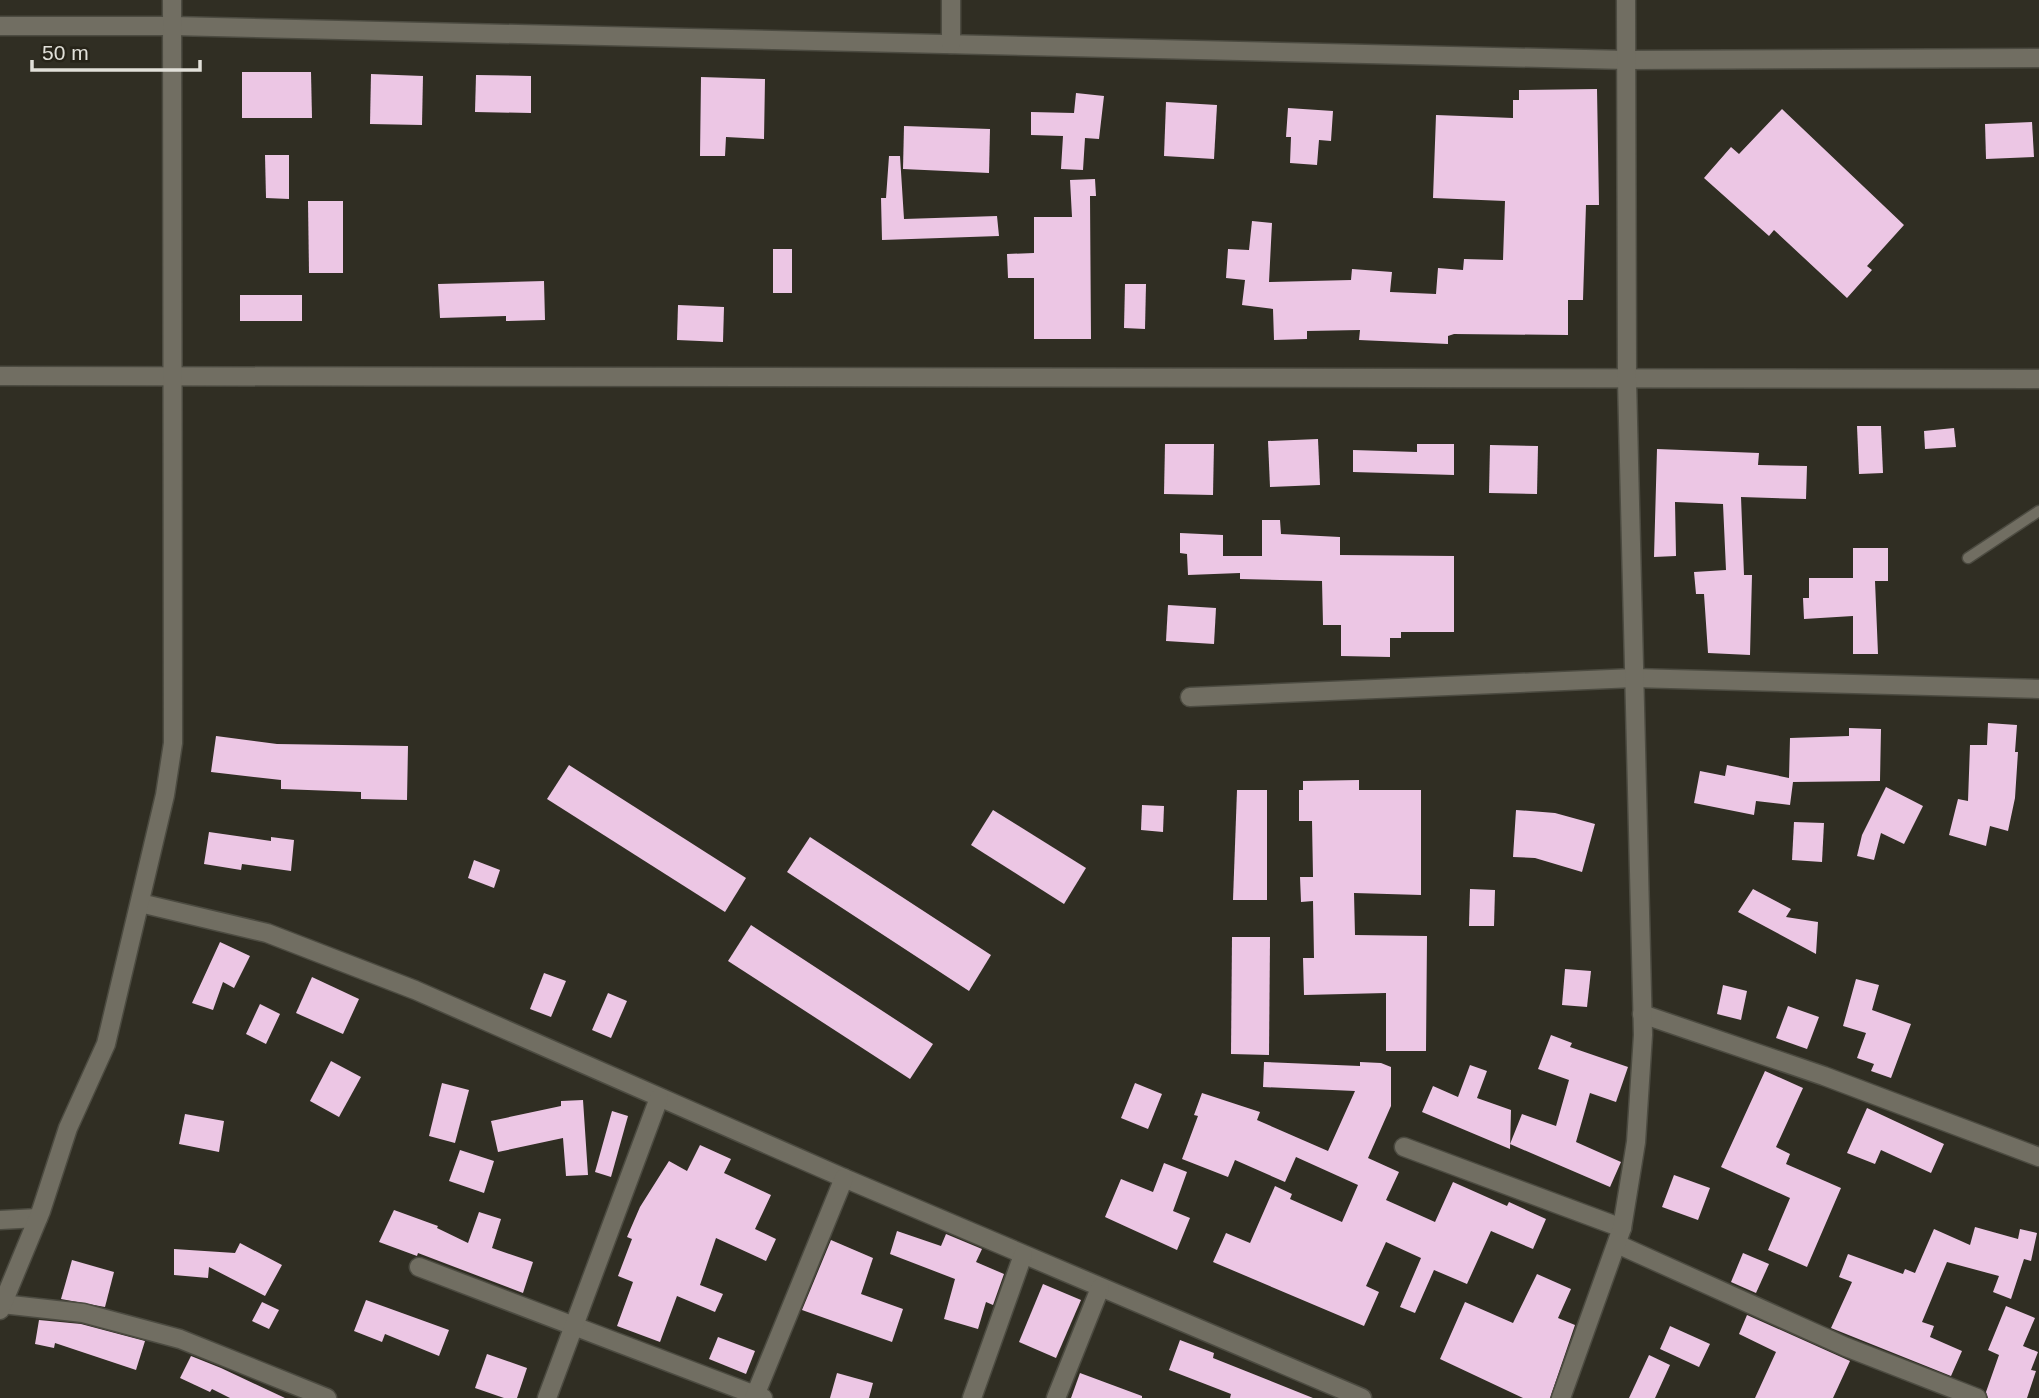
<svg xmlns="http://www.w3.org/2000/svg" width="2039" height="1398" font-family="Helvetica,sans-serif">
  <style>
    .building { fill: #ecc6e4 }
    .lines { fill: none; stroke-linecap: round; stroke-linejoin: round }
    .service-casing { stroke: #4c4b41; stroke-width: 13 }
    .minor-casing { stroke: #4c4b41; stroke-width: 21 }
    .service { stroke: #716e62; stroke-width: 10 }
    .minor { stroke: #716e62; stroke-width: 18 }
  </style>
  <rect width="100%" height="100%" fill="#302e23"/>
  <g class="building">
    <path d="M242 72H311L312 118H242Z"/>
    <path d="M371 74 423 76 422 125 370 124Z"/>
    <path d="M476 75 531 76V113L475 112Z"/>
    <path d="M701 77 765 79 764 139 726 137 725 156H700Z"/>
    <path d="M1597 89 1599 205H1586L1583 300H1568V335L1454 334 1448 336V344L1359 340 1360 330 1307 331V339L1274 340 1273 309 1242 305 1245 280 1226 278 1228 249 1249 250 1252 221 1272 223 1269 282 1351 280 1352 269 1392 272 1390 292 1436 294 1438 268 1463 270 1464 259 1503 260 1505 201 1433 198 1436 115 1513 118V100H1519V90Z"/>
    <path d="M1076 93 1104 96 1099 139 1085 138 1083 170 1061 169 1063 136 1031 135V112L1074 113Z"/>
    <path d="M1166 102 1217 105 1214 159 1164 156Z"/>
    <path d="M1288 108 1333 111 1331 141 1319 140 1317 165 1290 163 1291 137H1286Z"/>
    <path d="M1782 109 1904 225 1867 266 1872 270 1847 298 1774 230 1769 236 1704 178 1731 147 1739 154Z"/>
    <path d="M2032 122 2034 157 1986 159 1985 124Z"/>
    <path d="M904 126 990 129 989 173 903 169Z"/>
    <path d="M265 155H289V199L266 198Z"/>
    <path d="M889 156H900L904 219 997 216 999 236 882 240 881 198H886Z"/>
    <path d="M1095 179 1096 196H1090L1091 339H1034V278H1008L1007 254 1034 253V217H1072L1070 180Z"/>
    <path d="M308 201H343V273H309Z"/>
    <rect x="773" y="249" width="19" height="44"/>
    <path d="M544 281 545 320 506 321V316L440 318 438 284Z"/>
    <path d="M1125 284H1146L1145 329 1124 328Z"/>
    <rect x="240" y="295" width="62" height="26"/>
    <path d="M678 305 724 307 723 342 677 340Z"/>
    <path d="M1857 426H1881L1883 473 1859 474Z"/>
    <path d="M1954 428 1956 447 1925 449 1924 431Z"/>
    <path d="M1318 439 1320 485 1270 487 1268 441Z"/>
    <path d="M1165 444H1214L1213 495 1164 494Z"/>
    <path d="M1417 444H1454V475L1353 472V450L1417 452Z"/>
    <path d="M1490 445 1538 446 1537 494 1489 493Z"/>
    <path d="M1657 449 1759 453 1758 465 1807 466 1806 499 1741 497 1744 575H1752L1750 655 1708 653 1704 594H1696L1694 572 1726 570 1723 504 1675 502 1676 556 1654 557Z"/>
    <path d="M1262 520H1280L1281 534 1340 537V555L1454 556V632H1401V638H1390V657L1341 656V625H1323L1322 581 1240 579V573L1188 575 1187 554 1180 553V533L1223 535V556H1262Z"/>
    <path d="M1853 548H1888V581H1875L1878 654H1853V616L1804 619 1803 598H1809V578H1853Z"/>
    <path d="M1168 605 1216 608 1214 644 1166 641Z"/>
    <path d="M1988 723 2017 725 2015 752H2018L2015 798 2008 831 1990 826 1986 846 1949 835 1958 799 1968 801 1970 745H1987Z"/>
    <path d="M1849 728 1881 729 1880 781 1793 782 1790 805 1756 801 1754 815 1694 803 1700 771 1725 776 1727 765 1789 778 1790 738 1849 736Z"/>
    <path d="M216 736 277 744 408 746 407 800 361 799V792L281 789V780L211 772Z"/>
    <path d="M569 765 746 878 725 912 547 799Z"/>
    <path d="M1359 780V790H1421V895L1354 893 1355 935 1427 936 1426 1051H1386V993L1304 995 1303 958H1314L1313 901 1301 902 1300 877H1313L1312 821H1299V790H1303V781Z"/>
    <path d="M1886 787 1923 806 1904 844 1881 833 1874 860 1857 856 1862 835Z"/>
    <path d="M1237 790H1267V900H1233Z"/>
    <path d="M1142 805 1164 806 1163 832 1141 830Z"/>
    <path d="M993 810 1086 868 1064 904 971 845Z"/>
    <path d="M1516 810 1555 813 1595 824 1582 872 1535 858 1513 857Z"/>
    <path d="M1794 822 1824 823 1822 862 1792 860Z"/>
    <path d="M209 832 271 841V837L294 840 291 871 242 864 241 870 204 864Z"/>
    <path d="M810 837 991 955 969 991 787 872Z"/>
    <path d="M474 860 500 870 494 888 468 878Z"/>
    <path d="M1470 889 1495 890 1494 926H1469Z"/>
    <path d="M1753 889 1791 909 1786 917 1818 922 1816 954 1738 912Z"/>
    <path d="M751 925 933 1044 910 1079 728 961Z"/>
    <path d="M1232 937H1270L1269 1055 1231 1054Z"/>
    <path d="M220 942 250 956 234 988 223 982 213 1010 192 1003Z"/>
    <path d="M1565 969 1591 971 1587 1007 1562 1005Z"/>
    <path d="M544 973 566 981 551 1017 530 1009Z"/>
    <path d="M312 977 359 999 343 1034 296 1013Z"/>
    <path d="M1856 979 1879 985 1872 1010 1911 1024 1891 1078 1871 1071 1874 1064 1857 1058 1866 1033 1843 1026Z"/>
    <path d="M1723 985 1747 991 1741 1020 1717 1014Z"/>
    <path d="M608 993 627 1001 611 1038 592 1030Z"/>
    <path d="M260 1004 280 1014 266 1044 246 1034Z"/>
    <path d="M1788 1006 1819 1017 1807 1049 1776 1038Z"/>
    <path d="M1551 1035 1572 1043 1570 1047 1628 1067 1616 1102 1590 1093 1576 1142 1621 1162 1610 1187 1510 1144 1522 1114 1556 1126 1569 1080 1538 1069Z"/>
    <path d="M331 1061 361 1077 339 1117 310 1101Z"/>
    <path d="M1264 1062 1360 1066V1062L1381 1063 1391 1067V1106L1368 1158 1399 1172 1386 1200 1435 1222 1453 1182 1507 1206 1509 1202 1546 1219 1533 1249 1491 1231 1467 1284 1434 1270 1415 1313 1400 1307 1421 1258 1386 1242 1366 1286 1379 1292 1364 1326 1213 1262 1226 1233 1250 1243 1275 1186 1292 1194 1290 1199 1342 1222 1358 1185 1296 1157 1285 1182 1235 1160 1228 1177 1182 1159 1198 1116 1194 1115 1202 1093 1260 1112 1257 1120 1328 1151 1355 1091 1263 1087Z"/>
    <path d="M1470 1065 1487 1071 1477 1098 1511 1110 1510 1149 1422 1112 1433 1086 1458 1097Z"/>
    <path d="M1765 1071 1803 1088 1776 1147 1790 1154 1786 1164 1841 1188 1807 1267 1768 1250 1790 1198 1721 1167Z"/>
    <path d="M442 1083 469 1090 455 1143 429 1136Z"/>
    <path d="M1135 1083 1162 1094 1148 1129 1121 1118Z"/>
    <path d="M583 1100 588 1175 566 1176 563 1138 498 1152 491 1121 561 1106V1101Z"/>
    <path d="M1867 1108 1944 1144 1931 1173 1881 1150 1875 1164 1847 1153Z"/>
    <path d="M612 1111 628 1116 611 1177 595 1172Z"/>
    <path d="M185 1114 224 1121 219 1152 179 1144Z"/>
    <path d="M700 1145 731 1159 724 1173 771 1195 755 1229 776 1239 766 1261 716 1238 700 1285 723 1294 715 1312 677 1296 660 1342 617 1326 633 1282 618 1276 632 1239 627 1237 640 1207 669 1161 687 1171Z"/>
    <path d="M460 1150 494 1161 484 1193 449 1181Z"/>
    <path d="M1164 1163 1187 1172 1173 1211 1190 1218 1177 1250 1105 1217 1121 1179 1153 1192Z"/>
    <path d="M1674 1175 1710 1188 1698 1220 1662 1207Z"/>
    <path d="M394 1210 438 1226 437 1228 468 1243 479 1212 501 1219 492 1248 533 1262 523 1293 418 1253 417 1256 379 1242Z"/>
    <path d="M1975 1227 2018 1239 2020 1229 2037 1233 2031 1261 2024 1259 2011 1299 1993 1292 1999 1276 1947 1262 1922 1322 1934 1326 1930 1337 1962 1351 1951 1376 1831 1328 1852 1282 1839 1277 1848 1254 1903 1274 1905 1269 1915 1273 1934 1229 1970 1245Z"/>
    <path d="M897 1231 941 1246 946 1234 982 1249 976 1262 1004 1274 993 1305 986 1302 978 1329 944 1319 955 1279 890 1254Z"/>
    <path d="M831 1240 873 1258 861 1294 903 1309 892 1342 802 1310Z"/>
    <path d="M240 1243 282 1265 265 1296 209 1267 208 1278 174 1275V1249L235 1253Z"/>
    <path d="M1743 1253 1769 1264 1756 1293 1731 1282Z"/>
    <path d="M72 1260 114 1272 105 1307 61 1299Z"/>
    <path d="M1537 1274 1571 1289 1558 1318 1575 1325 1550 1398H1523L1440 1359 1465 1302 1513 1323Z"/>
    <path d="M1043 1284 1081 1300 1056 1358 1019 1342Z"/>
    <path d="M366 1300 449 1330 439 1356 385 1334 382 1342 354 1331Z"/>
    <path d="M262 1302 279 1310 269 1329 252 1321Z"/>
    <path d="M2006 1306 2035 1318 2023 1346 2038 1352 2031 1370 2036 1371 2027 1398H1988L1986 1392 1999 1355 1988 1350Z"/>
    <path d="M1747 1315 1850 1361 1833 1398H1755L1776 1352 1739 1334Z"/>
    <path d="M39 1320 81 1324 145 1341 136 1370 55 1343 54 1348 35 1344Z"/>
    <path d="M1670 1326 1710 1344 1699 1367 1660 1349Z"/>
    <path d="M718 1337 755 1351 746 1374 709 1359Z"/>
    <path d="M1180 1340 1214 1353 1213 1358 1313 1398H1230L1231 1394 1169 1370Z"/>
    <path d="M487 1354 527 1368 517 1398H504L475 1388Z"/>
    <path d="M1649 1355 1670 1365 1655 1398H1629Z"/>
    <path d="M191 1356 221 1368 285 1398H230L212 1389 210 1392 180 1378Z"/>
    <path d="M837 1373 873 1383 869 1398H830Z"/>
    <path d="M1080 1373 1142 1396V1398H1071Z"/>
  </g>
  <g class="lines">
    <defs>
      <path id="service" d="M1968 558 2039 511"/>
      <g id="minor">
        <path d="M0 26H173L1626 60 2039 58"/>
        <path d="M951 44V0"/>
        <path d="M0 376 2039 379"/>
        <path d="M1190 697 1634 678 2039 689"/>
        <path d="M140 903 267 933 415 990 844 1178 1362 1398"/>
        <path d="M1642 1014 1824 1076 2039 1157"/>
        <path d="M1404 1147 1622 1228"/>
        <path d="M0 1220 38 1218"/>
        <path d="M1617 1244 1846 1347 1977 1398"/>
        <path d="M419 1267 763 1398"/>
        <path d="M2 1304 83 1313 180 1339 327 1398"/>
        <path d="M0 1310 41 1211 68 1128 106 1044 165 795 173 743 172 0"/>
        <path d="M547 1398 659 1098"/>
        <path d="M754 1398 844 1178"/>
        <path d="M972 1398 1023 1255"/>
        <path d="M1056 1398 1100 1288"/>
        <path d="M1561 1398 1622 1228 1636 1142 1643 1035 1627 380 1626 0"/>
      </g>
    </defs>
    <use href="#service" class="service-casing"/>
    <use href="#minor" class="minor-casing"/>
    <use href="#service" class="service"/>
    <use href="#minor" class="minor"/>
  </g>
  <path d="M32 60v10h168v-10" fill="none" stroke="#e1e0d9" stroke-width="3.5"/>
  <text x="42" y="60" font-size="21" fill="#e1e0d9" stroke="#272419" stroke-width="5" paint-order="stroke">50 m</text>
</svg>
